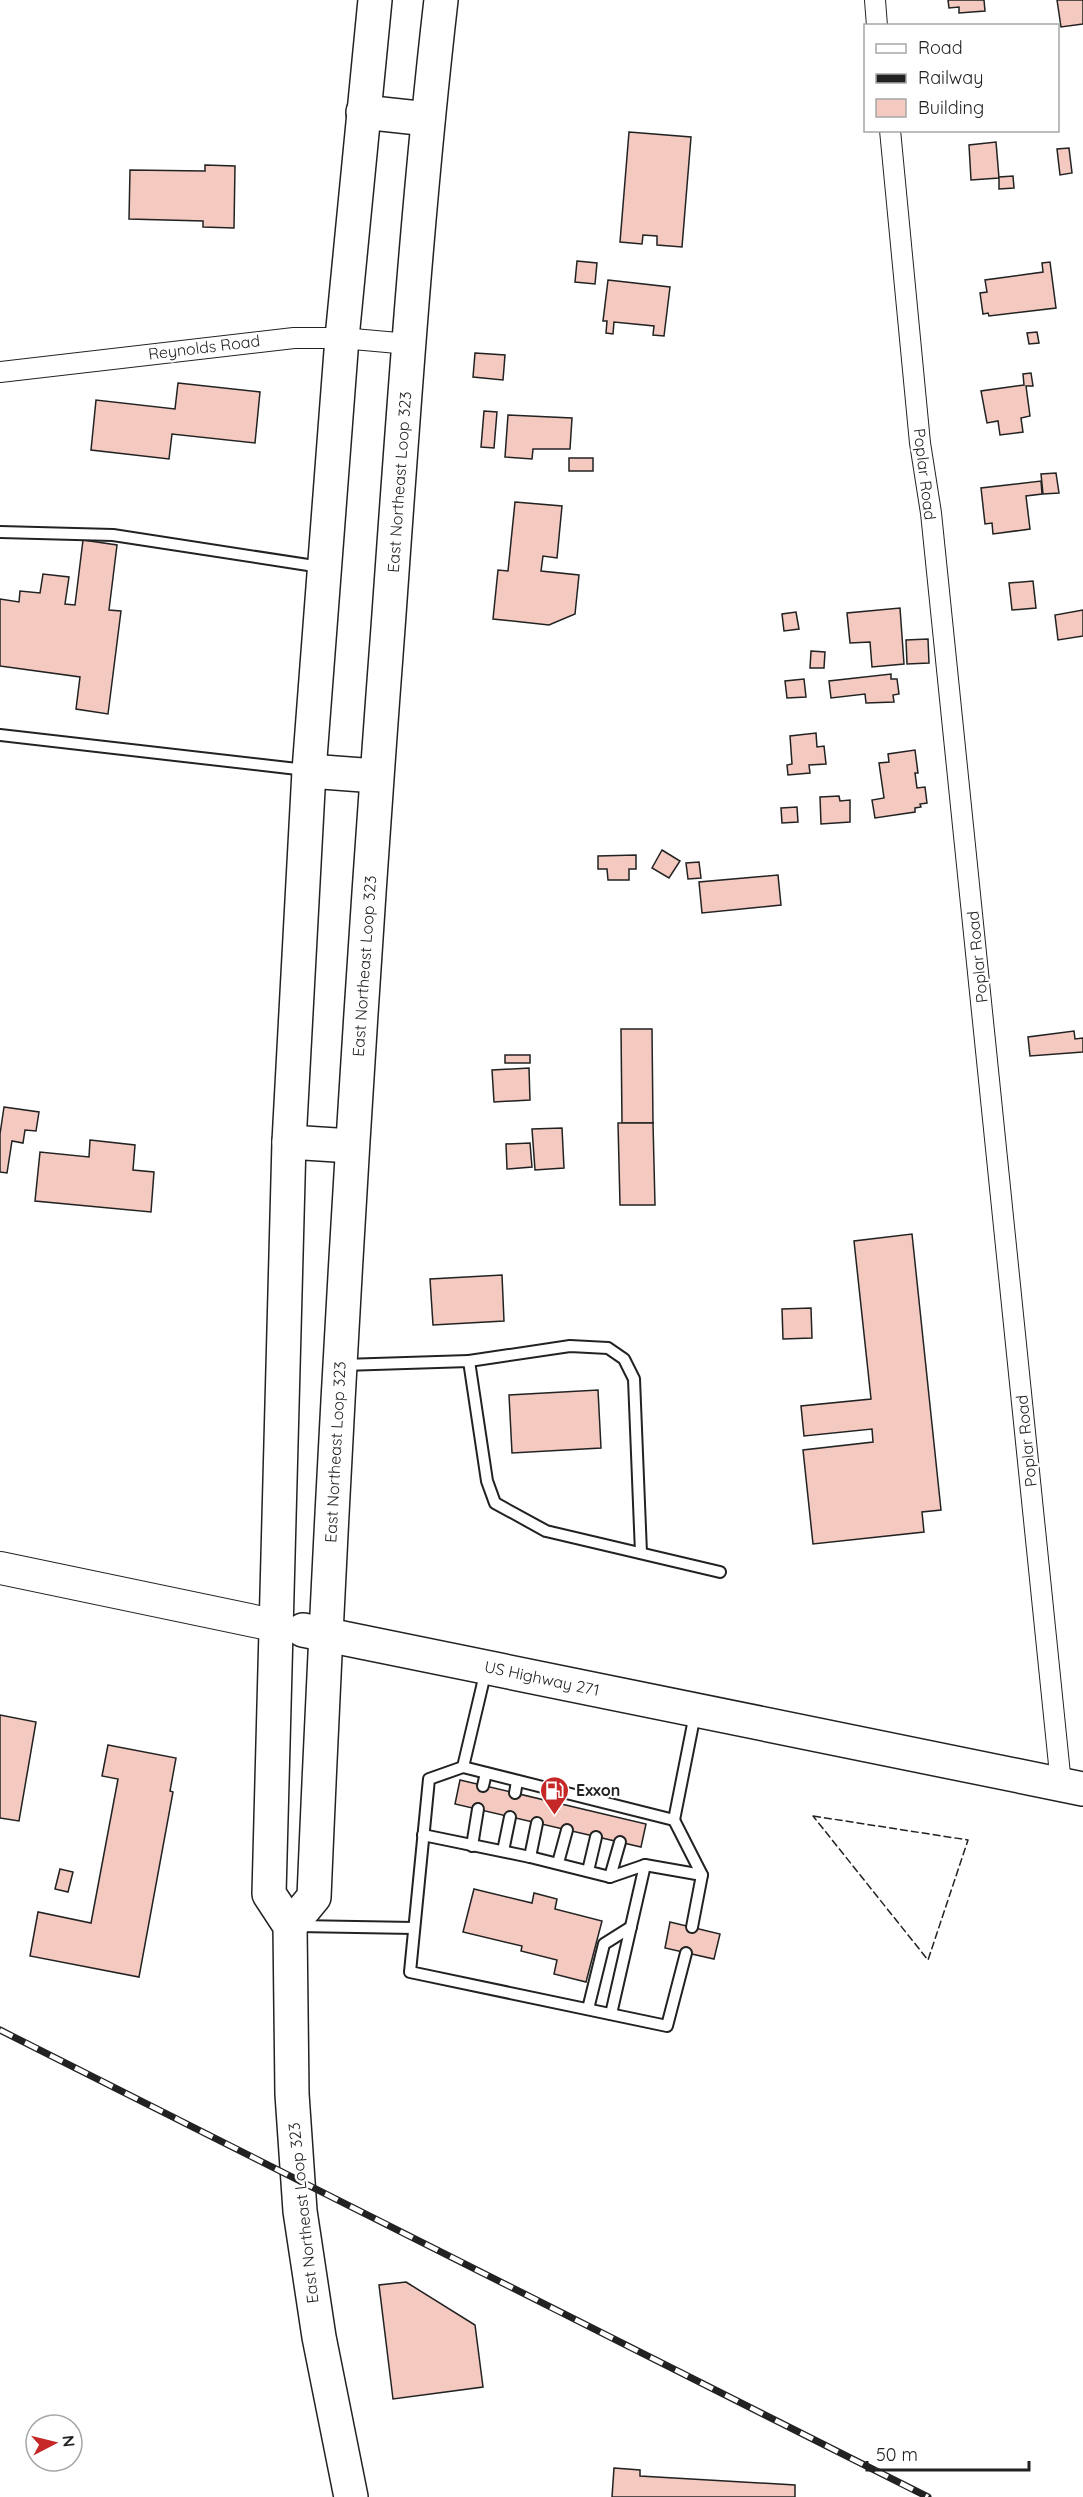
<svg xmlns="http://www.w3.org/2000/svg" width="1083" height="2497" font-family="Quicksand,sans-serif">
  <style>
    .building { fill: #f3c9c0; stroke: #222; stroke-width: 1.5 }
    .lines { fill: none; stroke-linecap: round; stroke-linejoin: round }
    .service-casing { stroke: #222; stroke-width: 14 }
    .minor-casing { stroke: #222; stroke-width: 22 }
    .primary-casing { stroke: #222; stroke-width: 34 }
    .trunk-casing { stroke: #222; stroke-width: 36 }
    .service { stroke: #fff; stroke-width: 10 }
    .minor { stroke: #fff; stroke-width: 20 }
    .primary { stroke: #fff; stroke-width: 32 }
    .trunk { stroke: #fff; stroke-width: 33 }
    .rail-casing { stroke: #222; stroke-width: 7 }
    .rail { stroke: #fff; stroke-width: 4.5; stroke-dasharray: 14; stroke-linecap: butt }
    .fence { stroke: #222; stroke-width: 1.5; stroke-dasharray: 8 3; stroke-linecap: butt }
    .labels { text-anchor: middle; stroke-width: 4.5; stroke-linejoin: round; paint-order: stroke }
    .street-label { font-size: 16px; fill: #222; stroke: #fff }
    .poi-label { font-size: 16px; font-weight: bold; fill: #222; stroke: #fff; text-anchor: start }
  </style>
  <rect width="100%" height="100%" fill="#fff"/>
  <g class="building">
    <path d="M948 0H984L985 11 959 13V7L949 8Z"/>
    <path d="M1057 0H1083V24L1061 27Z"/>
    <path d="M629 132 691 137 682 247 657 245V236L643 235 642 244 620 242Z"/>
    <path d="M996 142 999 178 971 180 969 145Z"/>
    <path d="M1069 148 1072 173 1060 175 1057 149Z"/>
    <path d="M205 165 235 166 234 228 203 227V221L129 219 130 170 205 171Z"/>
    <path d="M1013 176 1014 188 999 189V177Z"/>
    <path d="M577 261 597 263 595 284 575 282Z"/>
    <path d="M1050 262 1056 308 989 316 988 313 983 314 980 293 987 292 985 280 1043 272 1042 263Z"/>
    <path d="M608 280 670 287 664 336 653 335 654 326 614 322 613 334 606 333 607 321H603Z"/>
    <path d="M1037 332 1039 343 1029 344 1027 333Z"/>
    <path d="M475 353 505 355 503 380 473 377Z"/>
    <path d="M1031 373 1033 386H1026L1030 416 1021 418 1023 432 1000 435 998 421 987 423 981 391 1024 385 1023 374Z"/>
    <path d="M178 383 260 392 255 443 172 434 169 459 91 450 96 400 175 409Z"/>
    <path d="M484 411 497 412 494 448 481 447Z"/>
    <path d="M508 415 572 418 570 449H533L532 459 505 457Z"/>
    <rect x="569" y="458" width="24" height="13"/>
    <path d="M1056 473 1059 493 1043 494 1041 474Z"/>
    <path d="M1041 481 1042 494 1026 496 1030 529 993 534 992 523 985 524 981 488Z"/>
    <path d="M515 502 562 506 557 558 543 556 541 571 579 575 575 614 549 625 493 619 498 570 508 571Z"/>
    <path d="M83 540 117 545 109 610 121 611 108 714 76 709 80 677 0 666V599L19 602 20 591 40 593 43 574 69 577 65 604 75 605Z"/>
    <path d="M1033 581 1036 608 1012 610 1009 583Z"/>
    <path d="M900 608 904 664 872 667 870 642 850 643 847 613Z"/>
    <path d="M1083 610V636L1058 640 1055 615Z"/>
    <path d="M796 612 799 629 784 631 782 614Z"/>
    <path d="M928 639 929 663 907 664 906 640Z"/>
    <path d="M811 651 825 652 824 668H810Z"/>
    <path d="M891 674V679H897L899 694 893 695 894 702 866 703 865 694 831 698 829 681Z"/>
    <path d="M804 679 806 697 787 698 785 681Z"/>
    <path d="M816 733 817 747 824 746 826 764 809 765 810 773 788 775 787 765 792 764 790 736Z"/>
    <path d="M915 750 918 773H915L917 788 925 787 927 803 920 804 921 807 915 808V812L875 818 872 800 884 798 879 763 889 762 888 754Z"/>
    <path d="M839 796 840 801 850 800V822L821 824 820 797Z"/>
    <path d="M797 807 798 822 782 823 781 808Z"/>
    <path d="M662 850 680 861 669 878 652 868Z"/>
    <path d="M636 855V869H629V880H608L607 869H598V856Z"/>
    <path d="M699 862 701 878 688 879 686 863Z"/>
    <path d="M778 875 781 905 702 913 699 882Z"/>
    <path d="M621 1029H652L653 1123H622Z"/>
    <path d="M1074 1031 1075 1039 1083 1038V1052L1030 1056 1028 1037Z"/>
    <rect x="505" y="1055" width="25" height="8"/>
    <path d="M529 1068 530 1100 494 1102 492 1070Z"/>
    <path d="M4 1107 39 1112 36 1131 25 1130 23 1143 12 1141 7 1173 0 1172V1134Z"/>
    <path d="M618 1123H653L655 1205H620Z"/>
    <path d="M562 1128 564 1168 535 1170 532 1129Z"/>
    <path d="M90 1140 135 1145 133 1170 154 1172 151 1212 35 1201 40 1152 89 1157Z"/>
    <path d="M530 1143 532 1167 507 1169 506 1144Z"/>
    <path d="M912 1234 941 1510 922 1512 924 1532 813 1544 803 1450 873 1442 872 1429 804 1436 801 1406 871 1399 854 1241Z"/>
    <path d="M502 1275 504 1321 433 1325 430 1279Z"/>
    <path d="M811 1308 812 1338 783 1339 782 1309Z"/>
    <path d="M598 1390 601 1448 512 1453 509 1395Z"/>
    <path d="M0 1715 36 1722 19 1821 0 1818Z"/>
    <path d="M108 1745 176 1758 170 1791 173 1792 139 1977 30 1956 38 1912 91 1923 118 1779 102 1776Z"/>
    <path d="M460 1780 646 1824 641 1847 455 1804Z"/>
    <path d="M60 1869 73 1872 68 1892 55 1889Z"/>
    <path d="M474 1889 532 1903 534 1893 557 1899 555 1909 602 1921 586 1982 554 1974 557 1960 521 1951 522 1946 463 1932Z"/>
    <path d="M670 1922 720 1934 714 1959 665 1948Z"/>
    <path d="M406 2282 475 2325 483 2387 393 2399 379 2285Z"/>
    <path d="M614 2468 640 2470V2476L795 2485V2497H612Z"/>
  </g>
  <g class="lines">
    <defs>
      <g id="service">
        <path d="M0 532 113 535 321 567"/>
        <path d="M0 735 306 770"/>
        <path d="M469 1361 570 1346 608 1348 624 1359 634 1379 641 1553"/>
        <path d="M343 1365 469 1361 487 1481 495 1503 546 1531 720 1572"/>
        <path d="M486 1670 463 1767 674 1820 695 1714"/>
        <path d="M463 1767 429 1779 410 1972 667 2026 686 1953"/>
        <path d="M483 1786 486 1773"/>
        <path d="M515 1793 517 1781"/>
        <path d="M674 1820 702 1875 692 1927"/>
        <path d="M423 1835 530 1857 610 1877 645 1865 702 1875"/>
        <path d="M472 1846 478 1809"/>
        <path d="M503 1851 510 1817"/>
        <path d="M530 1857 537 1823"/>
        <path d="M558 1863 567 1830"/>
        <path d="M588 1871 596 1837"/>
        <path d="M610 1877 620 1842"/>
        <path d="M298 1926 414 1928"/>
        <path d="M588 2009 604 1944 631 1927"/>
        <path d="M611 2014 645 1865"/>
      </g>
      <g id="minor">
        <path d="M875 0 877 26"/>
        <path d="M890 130 920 443 931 513 1061 1784"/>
        <path d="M0 372 294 338H342L409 344"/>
      </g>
      <path id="primary" d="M0 1568 278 1626"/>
      <g id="trunk">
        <path d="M363 112 428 119"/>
        <path d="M309 771 376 776"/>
        <path d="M289 1142 352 1146"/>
        <path d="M303 1630 1083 1789"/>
        <path d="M290 1926 314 1897C332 1474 356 1051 388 628 403 419 417 209 441 0"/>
        <path d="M351 2497 319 2337 300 2211 292 2094 290 1926 269 1894 289 1142 309 771 342 338 375 0"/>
      </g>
    </defs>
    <use href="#service" class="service-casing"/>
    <use href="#minor" class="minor-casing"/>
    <use href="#primary" class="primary-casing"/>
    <use href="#trunk" class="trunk-casing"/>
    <use href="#service" class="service"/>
    <use href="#minor" class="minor"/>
    <use href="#primary" class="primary"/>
    <use href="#trunk" class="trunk"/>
    <defs>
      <path id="rail" d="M0 2030 928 2497"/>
    </defs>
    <use href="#rail" class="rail-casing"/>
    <use href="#rail" class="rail"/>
    <path class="fence" d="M813 1816 968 1840 928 1960Z"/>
  </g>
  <defs>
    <symbol id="fuel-pin" viewBox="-11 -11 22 30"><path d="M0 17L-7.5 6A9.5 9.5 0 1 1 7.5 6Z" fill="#c62828" stroke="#fff"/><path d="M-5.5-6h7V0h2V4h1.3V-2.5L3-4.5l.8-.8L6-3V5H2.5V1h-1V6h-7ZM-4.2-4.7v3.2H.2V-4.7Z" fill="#fff"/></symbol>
  </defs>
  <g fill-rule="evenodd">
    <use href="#fuel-pin" x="538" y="1774" width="33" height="45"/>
  </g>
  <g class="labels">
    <g class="street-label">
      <text transform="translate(204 347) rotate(-7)" y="6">Reynolds Road</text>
      <text transform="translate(925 474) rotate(83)" y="6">Poplar Road</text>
      <text transform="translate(399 482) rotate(-86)" y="6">East Northeast Loop 323</text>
      <text transform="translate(977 957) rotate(-96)" y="6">Poplar Road</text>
      <text transform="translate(364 966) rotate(-86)" y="6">East Northeast Loop 323</text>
      <text transform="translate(1026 1441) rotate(-96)" y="6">Poplar Road</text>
      <text transform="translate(335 1452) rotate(-87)" y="6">East Northeast Loop 323</text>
      <text transform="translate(542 1678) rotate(12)" y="6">US Highway 271</text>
      <text transform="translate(303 2213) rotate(-96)" y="6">East Northeast Loop 323</text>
    </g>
    <g class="poi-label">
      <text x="576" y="1796">Exxon</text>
    </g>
  </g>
  <rect x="864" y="24" width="195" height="108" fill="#ffffff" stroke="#a7a7a7" stroke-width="1.5"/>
  <rect x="876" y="44" width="30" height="9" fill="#ffffff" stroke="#a7a7a7" stroke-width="1.5"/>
  <text x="918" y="54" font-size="18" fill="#222222">Road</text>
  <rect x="876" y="74" width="30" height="9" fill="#222222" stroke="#a7a7a7" stroke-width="1.5"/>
  <text x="918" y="84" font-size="18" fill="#222222">Railway</text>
  <rect x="876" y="99" width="30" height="18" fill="#f3c9c0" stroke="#a7a7a7" stroke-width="1.5"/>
  <text x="918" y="114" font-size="18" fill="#222222">Building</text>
  <g transform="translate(54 2443) rotate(83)"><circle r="28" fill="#ffffff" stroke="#a7a7a7" stroke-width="1.5"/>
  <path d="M0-4.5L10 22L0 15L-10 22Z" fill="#c62828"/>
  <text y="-9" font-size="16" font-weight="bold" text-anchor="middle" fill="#222222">N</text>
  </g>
  <path d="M867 2461v9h162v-9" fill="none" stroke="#222222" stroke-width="3"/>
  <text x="876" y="2461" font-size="18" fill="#222222" stroke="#ffffff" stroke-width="4.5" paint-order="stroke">50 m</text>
</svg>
